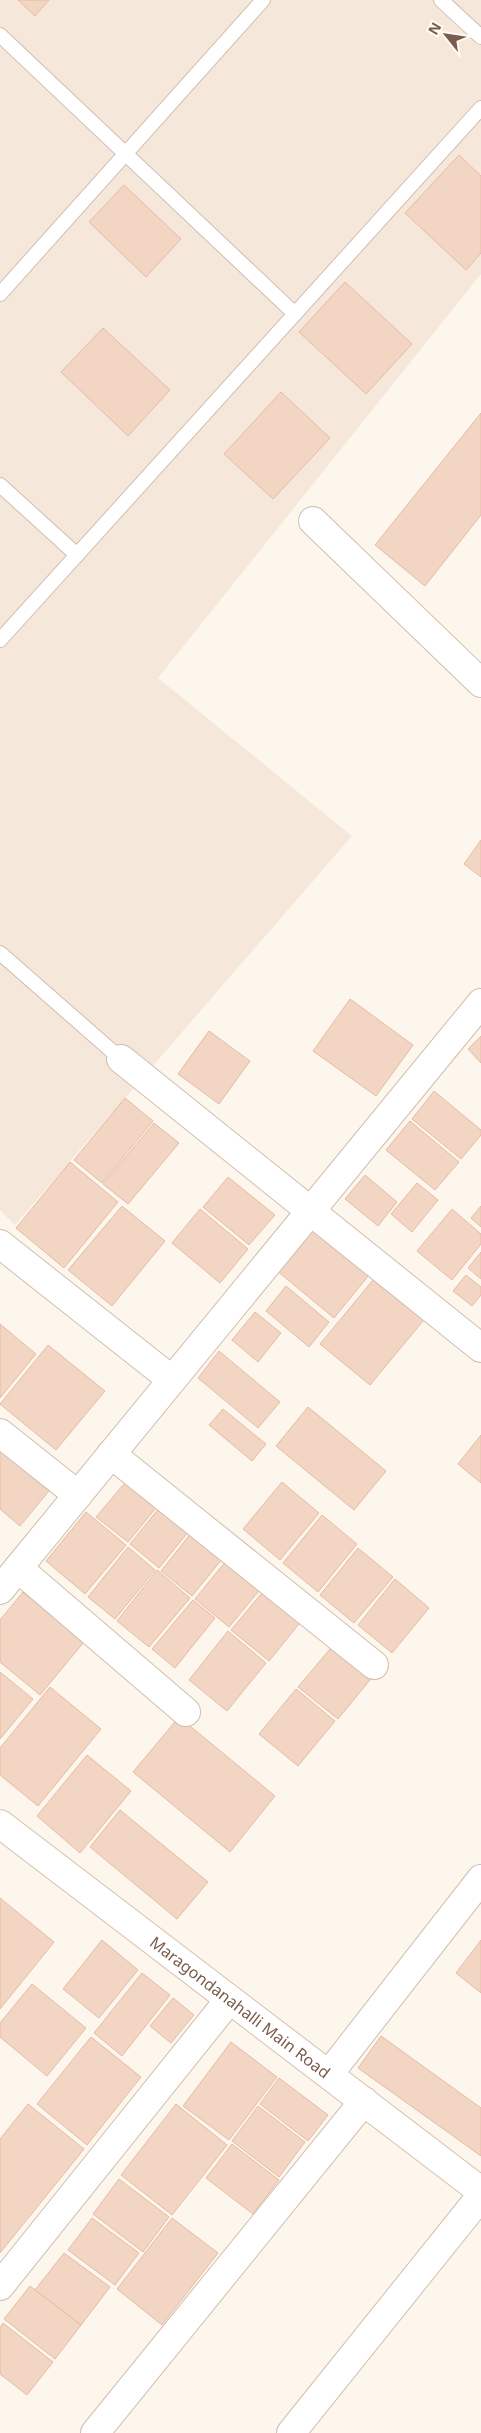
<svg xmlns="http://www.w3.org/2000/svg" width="481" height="2433" font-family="'Noto Sans',sans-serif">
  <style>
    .residential { fill: #f5e8da }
    .building { fill: #f3d5c3; stroke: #e6bba3 }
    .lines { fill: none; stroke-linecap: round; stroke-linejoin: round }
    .lane-casing { stroke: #d1beb0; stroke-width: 16 }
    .street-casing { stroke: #d1beb0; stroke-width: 30 }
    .secondary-casing { stroke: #d6c0b0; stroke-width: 30 }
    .lane { stroke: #fff; stroke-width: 14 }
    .street { stroke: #fff; stroke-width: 28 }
    .secondary { stroke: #fff; stroke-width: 28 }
    .labels { text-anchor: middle; stroke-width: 4.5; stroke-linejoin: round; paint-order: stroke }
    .street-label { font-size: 16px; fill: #7a5c4d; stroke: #fffaf3 }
  </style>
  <rect width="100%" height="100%" fill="#fdf6ec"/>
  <path class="residential" d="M0 0H481V274L158 678 352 836 15 1225 0 1210Z"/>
  <g class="building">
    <path d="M18 0H49L35 16Z"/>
    <path d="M459 155 481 176V253L466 270 405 213Z"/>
    <path d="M124 185 181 239 146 277 89 222Z"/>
    <path d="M345 282 412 344 366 394 299 332Z"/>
    <path d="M103 328 170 390 128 436 61 372Z"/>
    <path d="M281 392 330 438 273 499 224 454Z"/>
    <path d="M481 413V515L425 586 375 545Z"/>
    <path d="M481 840V877L464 864Z"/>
    <path d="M350 999 413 1045 376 1096 313 1051Z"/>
    <path d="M209 1031 250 1061 219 1104 178 1074Z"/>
    <path d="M481 1036V1063L468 1049Z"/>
    <path d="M434 1091 481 1130V1135L461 1159 412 1119Z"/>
    <path d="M125 1098 153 1121 102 1183 74 1160Z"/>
    <path d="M410 1121 459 1162 435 1190 386 1150Z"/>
    <path d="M154 1123 179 1143 128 1204 103 1184Z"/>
    <path d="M70 1162 118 1202 64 1268 16 1228Z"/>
    <path d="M365 1175 397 1202 378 1226 345 1199Z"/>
    <path d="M228 1177 275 1215 249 1245 203 1207Z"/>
    <path d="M417 1183 438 1200 412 1232 391 1214Z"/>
    <path d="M122 1206 165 1241 112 1306 68 1270Z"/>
    <path d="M481 1206V1227L471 1218Z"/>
    <path d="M200 1209 248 1249 220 1283 172 1243Z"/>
    <path d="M452 1209 481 1234V1244L452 1280 417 1251Z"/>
    <path d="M316 1221 374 1269 334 1318 276 1270Z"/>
    <path d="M481 1252V1279L468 1268Z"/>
    <path d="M378 1274 428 1315 370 1385 320 1344Z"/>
    <path d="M466 1275 481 1287V1295L472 1306 453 1291Z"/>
    <path d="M286 1286 329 1322 309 1347 266 1311Z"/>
    <path d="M255 1312 281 1333 258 1362 232 1340Z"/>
    <path d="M0 1324 36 1354 0 1398Z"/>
    <path d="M48 1345 105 1391 56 1450 0 1404Z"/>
    <path d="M219 1351 280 1402 258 1428 198 1378Z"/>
    <path d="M308 1407 386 1471 354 1510 276 1446Z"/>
    <path d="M223 1409 266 1444 252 1461 209 1425Z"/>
    <path d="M481 1435V1483L458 1464Z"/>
    <path d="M0 1451 49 1491 20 1526 0 1509Z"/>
    <path d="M129 1478 160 1503 128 1542 96 1517Z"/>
    <path d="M282 1482 319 1513 280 1560 243 1529Z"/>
    <path d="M160 1507 189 1531 159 1568 130 1544Z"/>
    <path d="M86 1512 126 1545 85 1594 46 1561Z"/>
    <path d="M322 1515 357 1544 318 1592 283 1563Z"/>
    <path d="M192 1532 223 1558 192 1596 161 1571Z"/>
    <path d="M128 1547 155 1570 115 1619 88 1597Z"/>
    <path d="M358 1548 393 1577 354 1623 320 1595Z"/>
    <path d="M230 1556 264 1585 229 1627 195 1599Z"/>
    <path d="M157 1570 190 1598 149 1647 117 1621Z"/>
    <path d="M395 1579 429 1608 392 1653 358 1625Z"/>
    <path d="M266 1588 303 1619 269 1661 231 1630Z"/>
    <path d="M23 1592 84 1642 40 1695 0 1662V1620Z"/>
    <path d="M193 1600 215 1618 175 1668 152 1649Z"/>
    <path d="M228 1631 266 1663 227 1711 189 1680Z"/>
    <path d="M335 1643 374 1675 338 1719 298 1687Z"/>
    <path d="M0 1672 33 1699 0 1739Z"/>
    <path d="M50 1687 101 1729 38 1806 0 1775V1748Z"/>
    <path d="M296 1689 335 1721 298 1766 259 1734Z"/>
    <path d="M179 1717 275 1796 230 1852 133 1772Z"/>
    <path d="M87 1755 131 1791 80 1853 37 1816Z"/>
    <path d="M120 1810 208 1882 177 1919 90 1847Z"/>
    <path d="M0 1898 54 1942 0 2009Z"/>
    <path d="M102 1940 138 1970 99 2018 63 1989Z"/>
    <path d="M481 1940V1993L456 1973Z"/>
    <path d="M142 1973 170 1995 122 2056 94 2033Z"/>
    <path d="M32 1984 86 2028 47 2076 0 2037V2023Z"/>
    <path d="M173 1998 194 2015 171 2043 150 2026Z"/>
    <path d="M381 2036 481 2108V2156L358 2068Z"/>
    <path d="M91 2037 141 2077 87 2145 37 2104Z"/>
    <path d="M231 2042 277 2077 229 2140 183 2106Z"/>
    <path d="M279 2078 328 2115 308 2141 260 2104Z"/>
    <path d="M28 2104 84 2149 0 2253V2139Z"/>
    <path d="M176 2104 227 2145 172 2215 121 2175Z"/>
    <path d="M258 2106 305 2142 279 2177 232 2141Z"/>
    <path d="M232 2144 279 2180 253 2214 206 2178Z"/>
    <path d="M119 2179 169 2217 143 2252 93 2214Z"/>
    <path d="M92 2218 139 2253 115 2285 68 2250Z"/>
    <path d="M172 2218 218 2253 162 2325 117 2289Z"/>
    <path d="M64 2253 110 2287 81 2325 35 2290Z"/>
    <path d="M30 2286 81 2325 55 2359 4 2319Z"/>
    <path d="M3 2323 53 2362 27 2395 0 2374V2328Z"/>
  </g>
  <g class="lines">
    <defs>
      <g id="lane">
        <path d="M441 0 481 37"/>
        <path d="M0 35 295 314"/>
        <path d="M0 294 263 0"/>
        <path d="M0 485 77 555"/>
        <path d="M0 640 481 108"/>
        <path d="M0 953 121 1059"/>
      </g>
      <g id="street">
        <path d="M313 521 481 683"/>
        <path d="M121 1059 481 1348"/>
        <path d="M0 1244 172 1380"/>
        <path d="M0 1433 78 1495"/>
        <path d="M111 1454 374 1665"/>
        <path d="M18 1568 186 1712"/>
        <path d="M0 1590 481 1003"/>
        <path d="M329 2074 481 1879"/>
        <path d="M0 2286 229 2000"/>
        <path d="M95 2433 364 2101"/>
        <path d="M291 2433 481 2196"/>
      </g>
      <g id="secondary">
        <path id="s1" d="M0 1824 481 2191"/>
      </g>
    </defs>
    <use href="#lane" class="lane-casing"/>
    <use href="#street" class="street-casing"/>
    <use href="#secondary" class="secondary-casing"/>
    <use href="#lane" class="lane"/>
    <use href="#street" class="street"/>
    <use href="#secondary" class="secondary"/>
  </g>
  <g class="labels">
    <g class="street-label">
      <text dy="6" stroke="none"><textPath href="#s1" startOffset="302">Maragondanahalli Main Road</textPath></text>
    </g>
  </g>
  <g transform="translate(446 35) rotate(300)" stroke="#fffaf3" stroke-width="4" paint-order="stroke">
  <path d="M0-4L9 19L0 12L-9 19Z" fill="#7a5c4d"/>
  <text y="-8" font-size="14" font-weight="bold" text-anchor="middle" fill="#7a5c4d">N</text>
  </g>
</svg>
